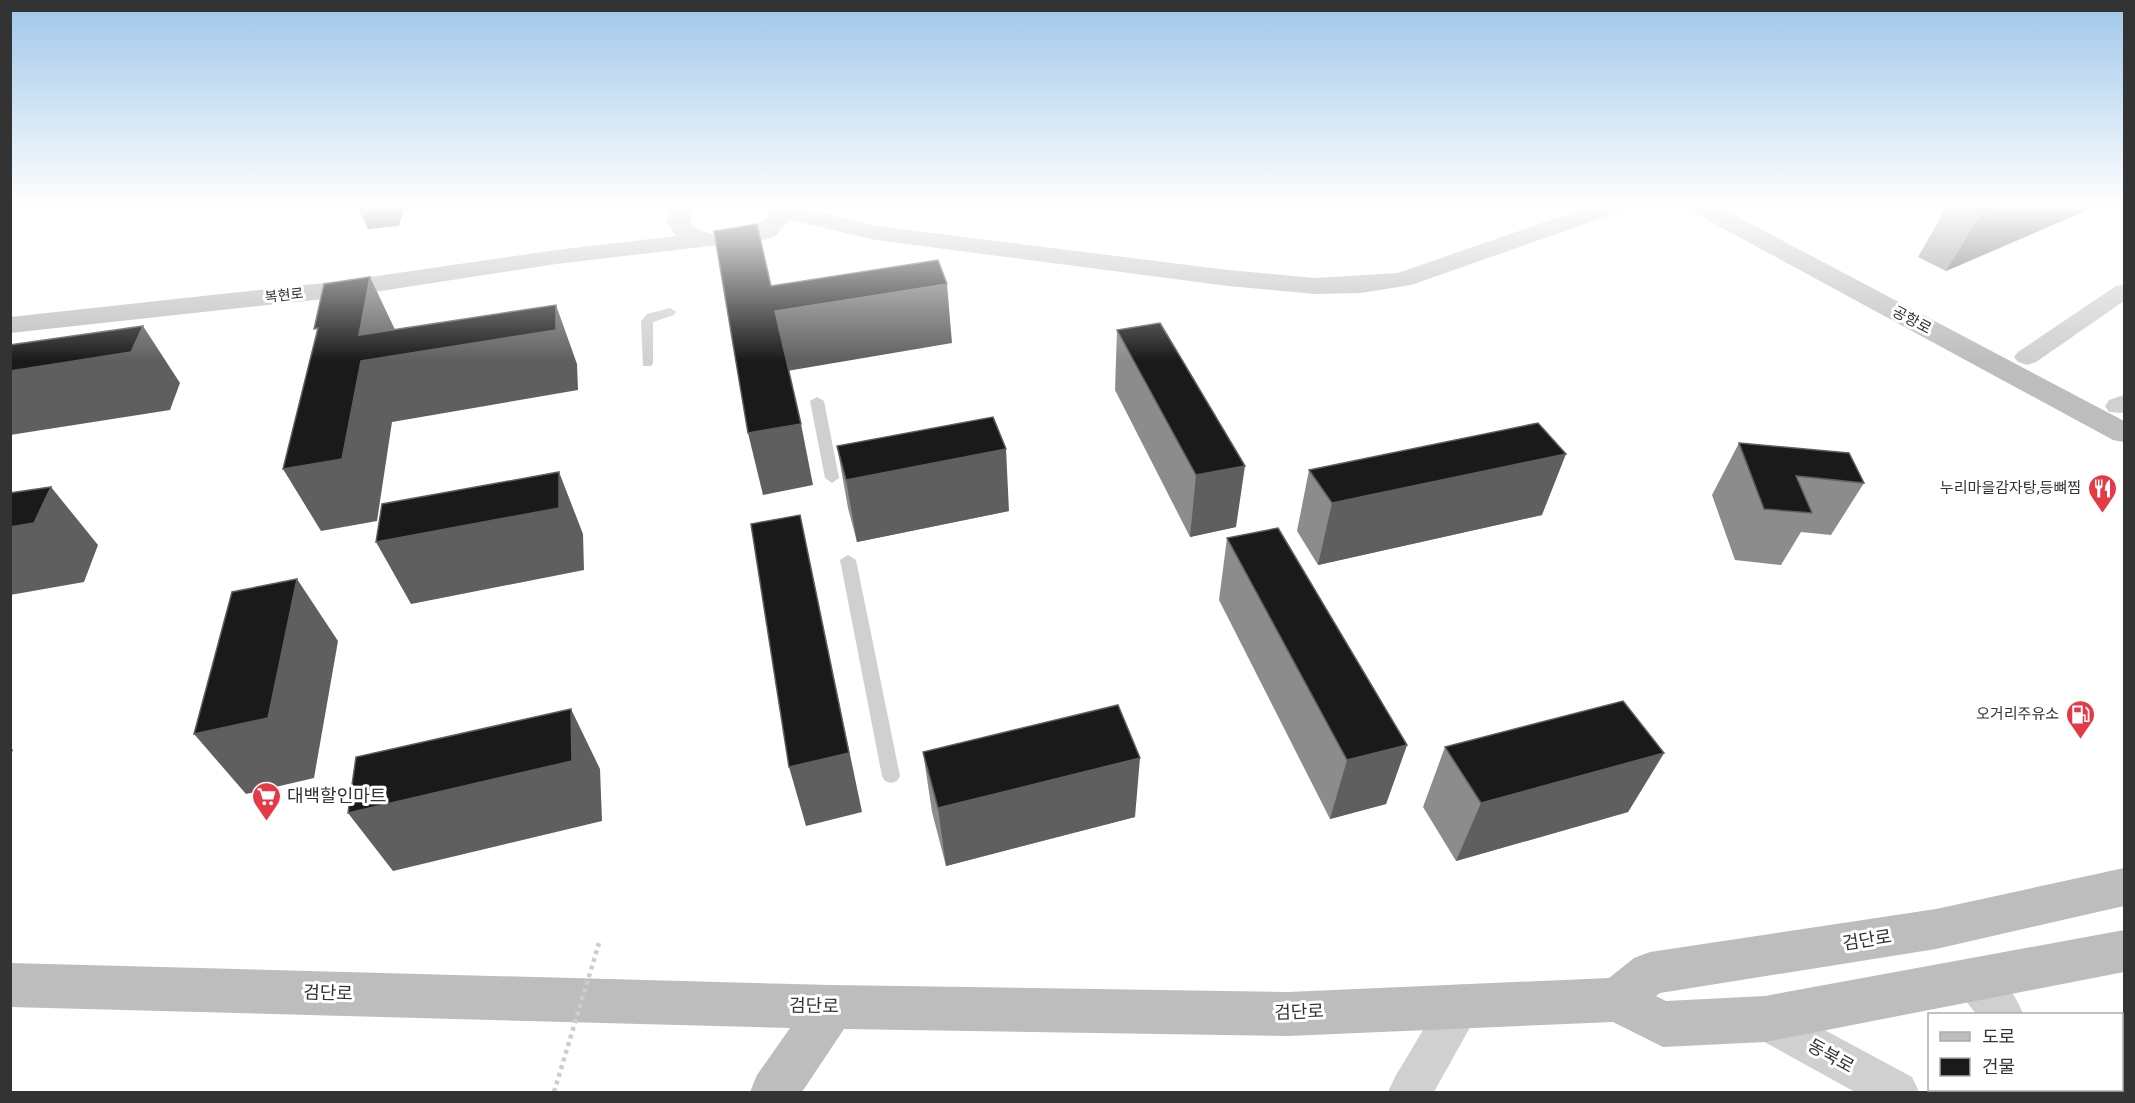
<svg xmlns="http://www.w3.org/2000/svg" width="2135" height="1103" font-family="'Roboto Condensed','Noto Sans KR',sans-serif">
  <style>
    .lines { fill: none; stroke-linecap: round; stroke-linejoin: round }
    .lane { fill: #d0d0d0; fill-rule: evenodd }
    .street { fill: #d0d0d0; fill-rule: evenodd }
    .secondary { fill: #bdbdbd; fill-rule: evenodd }
    .path-bridge { stroke: #cdcdcd; stroke-width: 4.5; stroke-dasharray: 4 4; stroke-linecap: butt }
    .wall { fill: #8c8c8c }
    .shaded-wall { fill: #5f5f5f }
    .building { fill: #1a1a1a; stroke: #5f5f5f; stroke-width: 1.5 }
    .labels { text-anchor: middle; stroke-width: 6; stroke-linejoin: round; paint-order: stroke }
    .far-street-label { font-size: 14px; fill: #333; stroke: #fff }
    .street-label { font-size: 15px; fill: #333; stroke: #fff }
    .poi-label { font-size: 15px; fill: #333; stroke: #fff; text-anchor: end }
    .near-poi-label { font-size: 18px; fill: #333; stroke: #fff; text-anchor: start }
    .near-street-label { font-size: 18px; fill: #333; stroke: #fff }
  </style>
  <rect width="100%" height="100%" fill="#fff"/>
  <g class="lines">
    <g class="lane">
      <path d="M670 308 676 312 674 315 653 322V363L651 366H643L641 321 647 314Z"/>
      <path d="M817 397 824 401 839 478 832 483 825 478 810 401Z"/>
      <path d="M848 555 856 560 900 776 897 781 891 783 885 781 882 776 840 560Z"/>
    </g>
    <g class="street">
      <path d="M2124 284V301L2036 362 2027 365 2018 362 2014 357 2018 352 2116 286Z"/>
      <path d="M2124 395V413L2109 412 2105 406 2109 400Z"/>
      <path d="M1973 958C1995 967 2015 992 2023 1014H1976L1959 992 1953 978 1959 964Z"/>
      <path d="M1462 984 1477 990 1483 1004 1434 1092H1388L1395 1077 1447 990Z"/>
      <path d="M1765 998 1912 1077 1919 1092H1855L1750 1034 1744 1019 1750 1004Z"/>
      <path d="M2041 1090H2086L2087 1092H2042Z"/>
    </g>
    <g class="secondary">
      <path d="M673 206H697L690 221C705 244 750 232 767 218L769 206H793L876 226 1228 270 1315 278 1398 273 1591 206H1626L1622 211 1411 285 1360 293 1315 294 1228 286 876 240 790 220 774 237 745 245 710 246 556 264 342 297 10 333V317L342 281 556 250 676 236 666 221Z"/>
      <path d="M1687 206H1717L2124 421V442L2113 440 1691 211Z"/>
      <path d="M2124 868V906L1936 949 1660 993 1656 996 1666 1001 1765 996 2124 930V972L1765 1042 1663 1047 1613 1022 1288 1036 844 1029 802 1092H750L757 1075 790 1028 10 1007V963L832 985 1288 992 1609 978 1634 958 1650 952 1936 909Z"/>
    </g>
    <path class="path-bridge" d="M554 1092 599 943"/>
  </g>
  <g class="wall">
    <path d="M1947 206H2092L2090 209 1946 271 1918 257Z"/>
    <path d="M1117 330 1236 527 1190 537 1115 390Z"/>
    <path d="M1739 443 1864 483 1831 535 1801 532 1781 565 1735 560 1712 495Z"/>
    <path d="M837 446 1009 511 857 542 848 508Z"/>
    <path d="M1309 470 1542 515 1318 565 1297 531Z"/>
    <path d="M1227 538 1407 745 1386 804 1330 819 1219 600Z"/>
    <path d="M1445 747 1664 753 1628 812 1456 861 1423 807Z"/>
    <path d="M923 752 1135 817 946 866 932 812Z"/>
  </g>
  <g class="shaded-wall">
    <path d="M357 206H405L399 226 368 229Z"/>
    <path d="M1999 206H2092L2090 209 1946 271 1981 214Z"/>
    <path d="M370 277 398 336 556 305 577 364 578 390 392 422 377 521 321 531 283 469Z"/>
    <path d="M947 284 952 343 787 371 775 311Z"/>
    <path d="M143 326 180 383 170 410 10 435V371Z"/>
    <path d="M801 424 813 485 763 495 748 433Z"/>
    <path d="M1006 449 1009 511 857 542 846 480Z"/>
    <path d="M1566 454 1542 515 1318 565 1332 503Z"/>
    <path d="M1245 466 1236 527 1190 537 1196 475Z"/>
    <path d="M559 472 583 534 584 570 411 604 376 542Z"/>
    <path d="M51 487 98 545 84 582 10 595V527Z"/>
    <path d="M800 515 862 812 806 826 789 767Z"/>
    <path d="M297 579 338 641 314 778 246 794 194 734Z"/>
    <path d="M571 709 600 769 602 821 393 871 348 813Z"/>
    <path d="M1407 745 1386 804 1330 819 1347 760Z"/>
    <path d="M10 747 13 750 10 757Z"/>
    <path d="M1664 753 1628 812 1456 861 1481 803Z"/>
    <path d="M1140 758 1135 817 946 866 938 808Z"/>
  </g>
  <g class="building">
    <path d="M1964 206H1999L1981 214Z"/>
    <path d="M757 224 771 286 938 260 947 284 775 311 801 424 748 433 714 231Z"/>
    <path d="M370 277 359 335 556 305V330L361 361 342 459 283 469 318 328 314 329 324 284Z"/>
    <path d="M1160 323 1245 466 1196 475 1117 330Z"/>
    <path d="M143 326 131 352 10 371V345Z"/>
    <path d="M993 417 1006 449 846 480 837 446Z"/>
    <path d="M1538 423 1566 454 1332 503 1309 470Z"/>
    <path d="M1739 443 1849 453 1864 483 1796 476 1812 513 1764 509Z"/>
    <path d="M559 472V508L376 542 382 504Z"/>
    <path d="M51 487 34 523 10 527V493Z"/>
    <path d="M800 515 849 753 789 767 751 524Z"/>
    <path d="M1278 528 1407 745 1347 760 1227 538Z"/>
    <path d="M297 579 268 718 194 734 232 592Z"/>
    <path d="M1623 701 1664 753 1481 803 1445 747Z"/>
    <path d="M1118 705 1140 758 938 808 923 752Z"/>
    <path d="M571 709 572 761 348 813 356 757Z"/>
  </g>
  <linearGradient id="sky" x2="0" y2="1"><stop stop-color="#9ec6ea"/><stop offset="0.57" stop-color="#fff"/><stop offset="1" stop-color="#fff" stop-opacity="0"/></linearGradient>
  <rect width="2135" height="361" fill="url(#sky)"/>
  <defs>
    <symbol id="restaurant-pin" viewBox="-11 -11 22 30"><path d="M0 17L-7.5 6A9.5 9.5 0 1 1 7.5 6Z" fill="#e63946" stroke="#fff"/><path d="M-5-6h1v4h1v-4h1v4h1v-4h1v5L-1.5 .5V6h-2V.5L-5-1ZM5-6V6H3V1.5H1.5Q1.5-4 5-6Z" fill="#fff"/></symbol>
    <symbol id="fuel-pin" viewBox="-11 -11 22 30"><path d="M0 17L-7.5 6A9.5 9.5 0 1 1 7.5 6Z" fill="#e63946" stroke="#fff"/><path d="M-5.5-6h7V0h2V4h1.3V-2.5L3-4.5l.8-.8L6-3V5H2.5V1h-1V6h-7ZM-4.2-4.7v3.2H.2V-4.7Z" fill="#fff"/></symbol>
    <symbol id="supermarket-pin" viewBox="-11 -11 22 30"><path d="M0 17L-7.5 6A9.5 9.5 0 1 1 7.5 6Z" fill="#e63946" stroke="#fff"/><path d="M-6-5.5h2.5l.6 2H6L4.5 2H-2.5L-4.4-4H-6ZM-1.5 3.2a1.3 1.3 0 1 0 .1 0ZM3 3.2a1.3 1.3 0 1 0 .1 0Z" fill="#fff"/></symbol>
  </defs>
  <g fill-rule="evenodd">
    <use href="#restaurant-pin" x="2086" y="472" width="33" height="45"/>
    <use href="#fuel-pin" x="2064" y="698" width="33" height="45"/>
    <use href="#supermarket-pin" x="250" y="780" width="33" height="45"/>
  </g>
  <g class="labels">
    <g class="far-street-label">
      <text transform="translate(284 295) rotate(-6)" y="5">복현로</text>
    </g>
    <g class="street-label">
      <text transform="translate(1912 320) rotate(28)" y="5">공항로</text>
    </g>
    <g class="poi-label">
      <text x="2081" y="493">누리마을감자탕,등뼈찜</text>
      <text x="2059" y="719">오거리주유소</text>
    </g>
    <g class="near-poi-label">
      <text x="287" y="802">대백할인마트</text>
    </g>
    <g class="near-street-label">
      <text transform="translate(1867 940) rotate(-9)" y="6">검단로</text>
      <text transform="translate(328 993) rotate(2)" y="6">검단로</text>
      <text transform="translate(814 1006) rotate(1)" y="6">검단로</text>
      <text transform="translate(1299 1012) rotate(-2)" y="6">검단로</text>
      <text transform="translate(1831 1056) rotate(29)" y="6">동북로</text>
    </g>
  </g>
  <rect width="2135" height="1103" fill="none" stroke="#333333" stroke-width="24"/>
  <rect x="1928" y="1013" width="195" height="78" fill="#ffffff" stroke="#adadad" stroke-width="1.5"/>
  <rect x="1940" y="1032" width="30" height="9" fill="#bdbdbd" stroke="#adadad" stroke-width="1.5"/>
  <text x="1982" y="1043" font-size="18" fill="#333333">도로</text>
  <rect x="1940" y="1058" width="30" height="18" fill="#1a1a1a" stroke="#adadad" stroke-width="1.5"/>
  <text x="1982" y="1073" font-size="18" fill="#333333">건물</text>
</svg>
